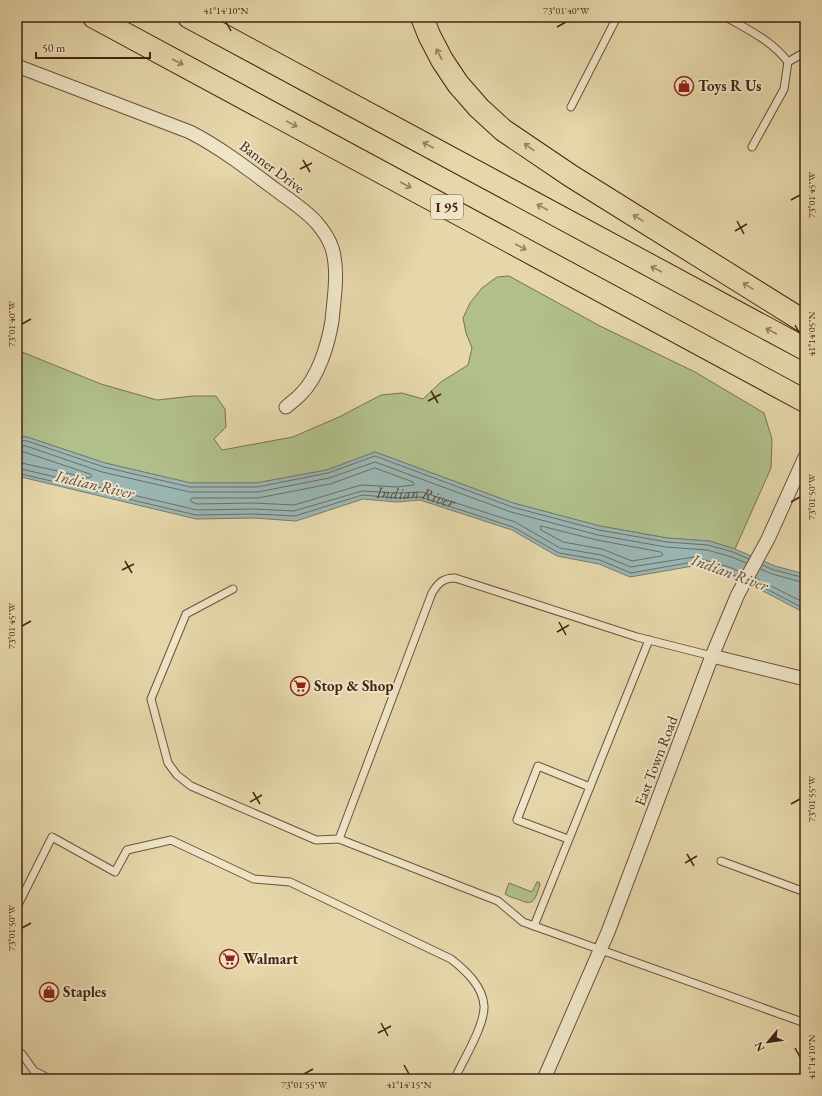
<svg xmlns="http://www.w3.org/2000/svg" width="822" height="1096" font-family="'EB Garamond',serif">
  <style>
    .green { fill: #b1bf8b; stroke: #7c7150 }
    .water { fill: #9ab7b4; stroke: #787c74 }
    .lines { fill: none; stroke-linecap: round; stroke-linejoin: round }
    .shore { stroke: #706d64; stroke-width: 1 }
    .service-casing { stroke: #6e503a; stroke-width: 9 }
    .minor-casing { stroke: #6e503a; stroke-width: 15 }
    .motorway-casing { stroke: #462315; stroke-width: 24 }
    .service { stroke: #eee5c8; stroke-width: 7 }
    .minor { stroke: #eee5c8; stroke-width: 13 }
    .motorway { stroke: #e5d7aa; stroke-width: 22 }
    .oneway { stroke: #967d60 }
    .ticks { fill: none; stroke: #462315; stroke-width: 1.5 }
    .labels { text-anchor: middle; stroke-width: 4; stroke-linejoin: round; paint-order: stroke }
    .shield { fill: #eee5c8; stroke: #785d4b; stroke-width: 1 }
    .shield-label { font-size: 14px; font-weight: bold; fill: #462315 }
    .poi-label { font-size: 15px; font-weight: bold; fill: #462315; stroke: #eee5c8; text-anchor: start }
    .street-label { font-size: 15px; fill: #462315; stroke: #eee5c8 }
    .water-label { font-size: 16px; font-style: italic; fill: #5b483d; stroke: #eee5c8 }
    .neatline { fill: none; stroke: #462315; stroke-width: 1.5 }
    .ticks-label { font-size: 10px; text-anchor: middle; fill: #462315 }
  </style>
  <rect width="100%" height="100%" fill="#e5d7aa"/>
  <filter id="stains"><feTurbulence type="fractalNoise" baseFrequency=".005" numOctaves="4"/><feColorMatrix values="0 0 0 0 .2 0 0 0 0 .09 0 0 0 0 .02 0 0 0 .5 -.17"/></filter>
  <radialGradient id="worn" r=".72"><stop offset=".6" stop-color="#630" stop-opacity="0"/><stop offset="1" stop-color="#630" stop-opacity=".3"/></radialGradient>
  <g class="green">
    <path d="M509 276 600 326 695 372 764 413 772 439 771 468 735 549 709 541 667 538 600 526 513 503 375 452 327 470 256 483H190L105 463 27 437 17 436V350L101 384 157 400 193 396H216L225 409 226 427 214 439 222 450 293 437 339 417 381 395 402 393 423 399 441 382 468 365 472 348 466 333 463 318 470 303 482 288 497 277Z"/>
    <path d="M537 882H539L540 885C535 898 535 907 520 900 515 898 509 897 505 894L509 883 532 892Z"/>
  </g>
  <path class="water" d="M17 436 27 437 105 463 191 483H256L327 470 375 452 513 503 600 526 667 538 709 541 735 549 775 566 805 574V613L759 589 726 576 693 566 630 577 599 564 557 556 512 530 420 500 397 502 363 499 296 521 254 518 196 519 17 476Z"/>
  <g class="lines">
    <g class="shore">
      <path d="M17 440 27 441 104 467 190 487H257L328 473 375 456 512 507 599 530 667 542 708 545 733 552 749 559"/>
      <path d="M17 445 26 446 102 472 190 492H258L329 478 375 462 511 512 598 535 666 547 707 550 732 557 746 563"/>
      <path d="M17 451 24 452 90 474 92 476 89 478 17 462"/>
      <path id="s1" d="M17 468 197 510 254 509 294 511 362 491 397 493 422 492 515 522 560 548 601 555 631 567 694 557 729 567 741 572"/>
      <path d="M375 468 413 482 414 485 397 487 361 485 294 505 254 503 197 504 190 501 192 498H258L330 484Z"/>
      <path d="M17 473 196 515 254 514 295 516 362 495 397 498 421 497 513 527 559 553 600 560 631 573 693 562 739 577"/>
      <path d="M541 526 597 540 661 552 663 555 661 556 632 561 602 549 563 542 541 530Z"/>
      <path d="M762 565 774 570 805 578"/>
      <path d="M760 569 772 574 805 583"/>
      <path d="M755 578 805 603"/>
      <path d="M753 582 805 609"/>
    </g>
    <defs>
      <g id="service">
        <path d="M726 17C749 30 772 41 788 62"/>
        <path d="M571 107 617 17"/>
        <path d="M752 147 784 89 788 62 805 52"/>
        <path d="M233 589 186 614 151 699 168 763 177 775 191 786 316 840 339 839"/>
        <path d="M712 656 637 637 455 578C443 578 438 583 432 593L339 839 498 901 523 922 805 1023"/>
        <path d="M568 839 517 820 538 766 590 787"/>
        <path d="M721 861 805 892"/>
        <path d="M17 907 52 837 115 872 127 850 171 840 254 879 290 882 451 959C465 970 483 986 484 1006 485 1024 465 1057 457 1074"/>
        <path d="M534 926 649 640"/>
        <path d="M17 1052 22 1054 34 1071 50 1079"/>
      </g>
      <g id="minor">
        <path d="M17 66 190 132C221 148 248 169 276 190 290 200 305 210 316 222 323 230 329 239 332 248 339 271 334 298 332 321 328 345 318 378 300 395 296 399 291 403 286 407"/>
        <path d="M712 656 805 679"/>
        <path d="M544 1079 608 932 712 656 738 594 768 539 805 457"/>
      </g>
      <g id="motorway">
        <path d="M94 17 805 401"/>
        <path d="M189 17 805 349"/>
        <path d="M422 17 429 35 442 60 458 84 479 108 503 130 571 176 805 322"/>
      </g>
    </defs>
    <use href="#service" class="service-casing"/>
    <use href="#minor" class="minor-casing"/>
    <use href="#motorway" class="motorway-casing"/>
    <use href="#service" class="service"/>
    <use href="#minor" class="minor"/>
    <use href="#motorway" class="motorway"/>
  </g>
  <defs><path id="oneway-shaft" d="M-6 0H5M1.5-3L5.5 0L1.5 3" fill="none" stroke-width="1.6" stroke-linecap="round" stroke-linejoin="round"/></defs>
  <g class="oneway">
    <use href="#oneway-shaft" transform="translate(439 54) rotate(-118)"/>
    <use href="#oneway-shaft" transform="translate(178 62) rotate(28)"/>
    <use href="#oneway-shaft" transform="translate(292 124) rotate(28)"/>
    <use href="#oneway-shaft" transform="translate(428 145) rotate(-152)"/>
    <use href="#oneway-shaft" transform="translate(529 147) rotate(-145)"/>
    <use href="#oneway-shaft" transform="translate(406 185) rotate(28)"/>
    <use href="#oneway-shaft" transform="translate(542 207) rotate(-152)"/>
    <use href="#oneway-shaft" transform="translate(638 218) rotate(-148)"/>
    <use href="#oneway-shaft" transform="translate(521 247) rotate(28)"/>
    <use href="#oneway-shaft" transform="translate(656 269) rotate(-152)"/>
    <use href="#oneway-shaft" transform="translate(748 286) rotate(-148)"/>
    <use href="#oneway-shaft" transform="translate(771 331) rotate(-152)"/>
  </g>
  <path class="ticks" d="M226 22 231 31M557 27 566 22M303 160 310 172M300 169 312 163M791 200 800 195M737 221 744 234M735 231 747 224M22 324 31 319M795 325 800 334M431 391 438 403M428 401 441 394M791 502 800 497M125 561 132 573M122 570 134 564M559 622 566 635M22 626 31 621M557 632 569 625M253 792 260 804M250 802 262 795M791 804 800 799M687 854 694 866M685 863 697 856M22 928 31 923M381 1023 388 1036M378 1033 391 1026M795 1048 800 1057M404 1065 409 1074M304 1074 313 1069"/>
  <defs>
    <symbol id="shop-ring" viewBox="-11 -11 22 22"><circle r="9.5" fill="#eee5c8" stroke="#8f2418" stroke-width="1.5"/><path d="M-5-2.5h2.3a2.7 3.5 0 0 1 5.4 0H5L5.5 6h-11ZM-1.5-2.5h3a1.5 2.3 0 0 0-3 0Z" fill="#8f2418"/></symbol>
    <symbol id="supermarket-ring" viewBox="-11 -11 22 22"><circle r="9.5" fill="#eee5c8" stroke="#8f2418" stroke-width="1.5"/><path d="M-6-5.5h2.5l.6 2H6L4.5 2H-2.5L-4.4-4H-6ZM-1.5 3.2a1.3 1.3 0 1 0 .1 0ZM3 3.2a1.3 1.3 0 1 0 .1 0Z" fill="#8f2418"/></symbol>
  </defs>
  <g fill-rule="evenodd">
    <use href="#shop-ring" x="673" y="75" width="22" height="22"/>
    <use href="#supermarket-ring" x="289" y="675" width="22" height="22"/>
    <use href="#supermarket-ring" x="218" y="948" width="22" height="22"/>
    <use href="#shop-ring" x="38" y="981" width="22" height="22"/>
  </g>
  <g class="labels">
    <rect class="shield" x="431" y="195" width="32" height="24" rx="3"/>
    <g class="shield-label">
      <text x="447" y="212">I 95</text>
    </g>
    <g class="poi-label">
      <text x="698" y="91">Toys R Us</text>
      <text x="314" y="691">Stop &amp; Shop</text>
      <text x="243" y="964">Walmart</text>
      <text x="63" y="997">Staples</text>
    </g>
    <g class="street-label">
      <text transform="translate(272 167) rotate(37)" y="5">Banner Drive</text>
      <text transform="translate(656 761) rotate(-69)" y="5">East Town Road</text>
    </g>
    <g class="water-label">
      <text transform="translate(95 484) rotate(13)" y="6">Indian River</text>
      <text dy="6" stroke="none"><textPath href="#s1" startOffset="407">Indian River</textPath></text>
      <text transform="translate(730 572) rotate(20)" y="6">Indian River</text>
    </g>
  </g>
  <rect width="822" height="1096" fill="none" stroke="#e5d7aa" stroke-width="44"/>
  <g transform="translate(768 1042) rotate(241)" stroke="#eee5c8" stroke-width="3" paint-order="stroke">
  <path d="M0-3L7 15L0 10L-7 15Z" fill="#462315"/>
  <text y="-6" font-size="11" font-weight="bold" text-anchor="middle" fill="#462315">N</text>
  </g>
  <path d="M36 52v6h114v-6" fill="none" stroke="#462315" stroke-width="2"/>
  <text x="42" y="52" font-size="12" fill="#462315" stroke="#eee5c8" stroke-width="3" paint-order="stroke">50 m</text>
  <rect x="22" y="22" width="778" height="1052" class="neatline"/>
  <g class="ticks-label">
    <text x="226" y="14">41°14'10"N</text>
    <text x="566" y="14">73°01'40"W</text>
    <text transform="translate(811 195) rotate(-90)" y="4">73°01'45"W</text>
    <text transform="translate(11 324) rotate(-90)" y="4">73°01'40"W</text>
    <text transform="translate(811 334) rotate(-90)" y="4">41°14'05"N</text>
    <text transform="translate(811 497) rotate(-90)" y="4">73°01'50"W</text>
    <text transform="translate(11 626) rotate(-90)" y="4">73°01'45"W</text>
    <text transform="translate(811 799) rotate(-90)" y="4">73°01'55"W</text>
    <text transform="translate(11 928) rotate(-90)" y="4">73°01'50"W</text>
    <text transform="translate(811 1057) rotate(-90)" y="4">41°14'10"N</text>
    <text x="304" y="1088">73°01'55"W</text>
    <text x="409" y="1088">41°14'15"N</text>
  </g>
  <rect width="100%" height="100%" filter="url(#stains)"/>
  <rect width="100%" height="100%" fill="url(#worn)"/>
</svg>
